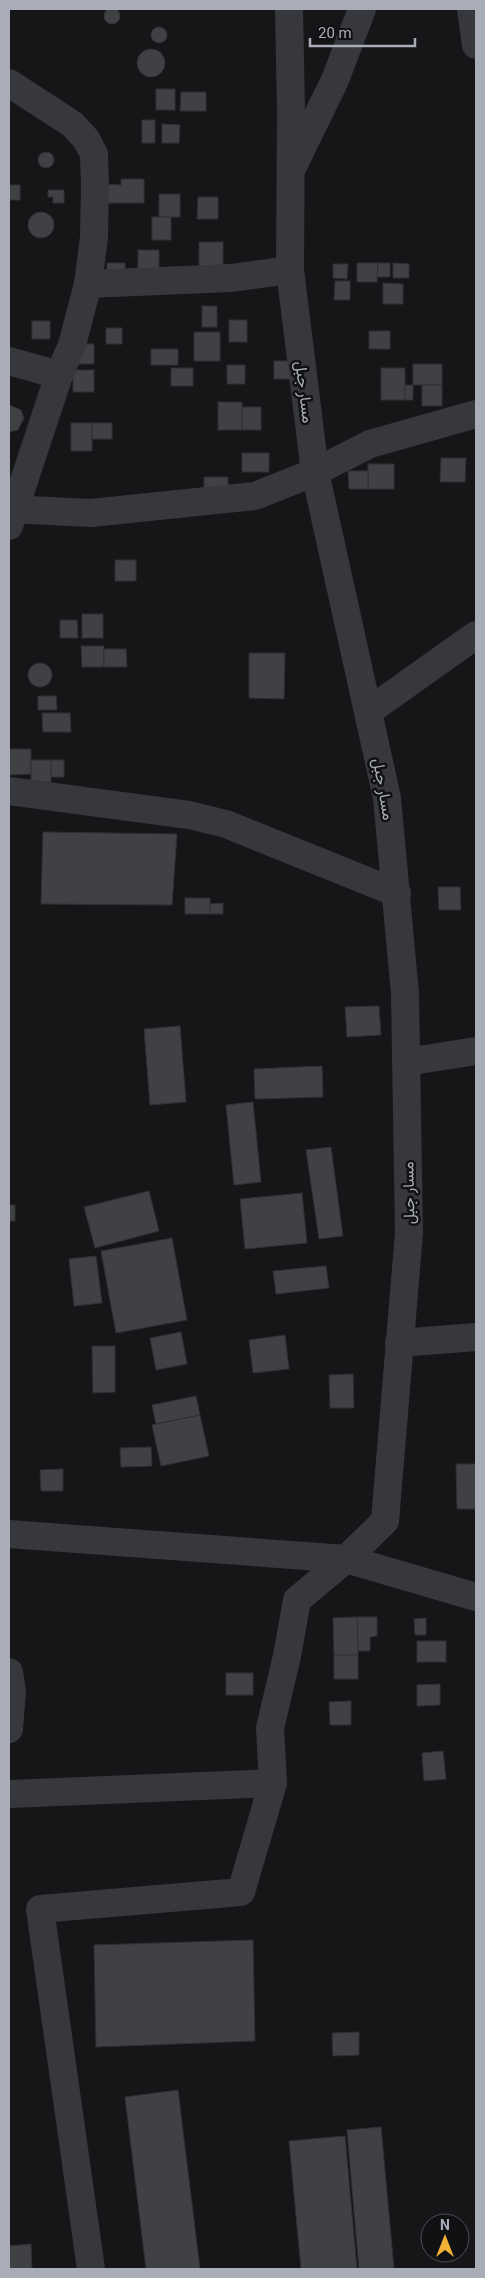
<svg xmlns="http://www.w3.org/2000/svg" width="485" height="2278" font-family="Roboto,Vazirmatn,sans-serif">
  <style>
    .building { fill: #404145; stroke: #303034 }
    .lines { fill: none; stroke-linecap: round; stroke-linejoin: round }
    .minor { stroke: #37383d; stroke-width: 28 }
    .labels { text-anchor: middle; stroke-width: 5; stroke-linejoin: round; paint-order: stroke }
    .street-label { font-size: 16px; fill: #a8adb8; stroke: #111113 }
  </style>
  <rect width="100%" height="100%" fill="#161618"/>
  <g class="building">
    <circle cx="112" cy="16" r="8"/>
    <circle cx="159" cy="35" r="8"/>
    <circle cx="151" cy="63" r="14"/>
    <rect x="156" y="89" width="19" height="21"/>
    <path d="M181 92H206V111H180Z"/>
    <rect x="142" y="120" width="13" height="23"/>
    <path d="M162 124 180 125 179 143H162Z"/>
    <circle cx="46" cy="160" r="8"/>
    <path d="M121 179H144V203H100V184L121 185Z"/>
    <rect x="9" y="185" width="11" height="15"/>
    <path d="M48 190H64V203H53V197H48Z"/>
    <rect x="159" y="194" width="21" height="23"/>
    <path d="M198 197H218V219H197Z"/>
    <circle cx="41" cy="225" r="13"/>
    <rect x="152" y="217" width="19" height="23"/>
    <rect x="199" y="242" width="24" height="24"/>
    <path d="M138 250H159V271L138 270Z"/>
    <rect x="107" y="263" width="18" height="12"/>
    <path d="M357 263H378L377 282H357Z"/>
    <path d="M378 263H390V277H377Z"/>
    <path d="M393 263 409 264V278H393Z"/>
    <path d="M333 264H348L347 279 333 278Z"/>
    <path d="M335 281H350V300H334Z"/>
    <path d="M383 283 403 284V304H383Z"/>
    <rect x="202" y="306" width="15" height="21"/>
    <rect x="229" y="320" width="18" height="22"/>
    <rect x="32" y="321" width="18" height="18"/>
    <rect x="106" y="328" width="16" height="16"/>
    <rect x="369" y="331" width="21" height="18"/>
    <rect x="194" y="332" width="26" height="29"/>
    <rect x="76" y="344" width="18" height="20"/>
    <rect x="151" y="349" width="27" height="16"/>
    <rect x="274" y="361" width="16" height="18"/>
    <rect x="413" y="364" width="29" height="21"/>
    <rect x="227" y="365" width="18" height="19"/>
    <rect x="171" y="368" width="22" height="18"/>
    <rect x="381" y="368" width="24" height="32"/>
    <rect x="73" y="370" width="21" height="22"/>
    <rect x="405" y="385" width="8" height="15"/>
    <rect x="422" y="385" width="20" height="21"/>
    <rect x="218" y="402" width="24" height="28"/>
    <path d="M9 405 21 410 24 418 18 430 9 432Z"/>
    <rect x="242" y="407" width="19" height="23"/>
    <rect x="71" y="423" width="21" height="28"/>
    <rect x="92" y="423" width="20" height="16"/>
    <rect x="242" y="453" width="27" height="19"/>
    <path d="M441 458H466L465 482H440Z"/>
    <rect x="368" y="464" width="26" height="25"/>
    <path d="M348 471H368V489H349Z"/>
    <rect x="204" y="477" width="24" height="19"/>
    <rect x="115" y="560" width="21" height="21"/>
    <rect x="82" y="614" width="21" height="24"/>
    <path d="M60 620H77L78 638H60Z"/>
    <path d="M81 646H104V667H82Z"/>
    <path d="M104 649H126L127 667H104Z"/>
    <path d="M249 653H285L284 699 249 698Z"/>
    <circle cx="40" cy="675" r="12"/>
    <path d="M38 696H56L57 710H38Z"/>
    <path d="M42 713H70L71 732H43Z"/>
    <path d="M9 749H31V774L9 775Z"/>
    <rect x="31" y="760" width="20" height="22"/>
    <rect x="51" y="760" width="13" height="17"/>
    <path d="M43 832 177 834 172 905 41 904Z"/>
    <path d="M438 887H460L461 910H439Z"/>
    <rect x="185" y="898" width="25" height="16"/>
    <path d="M223 903V914H210V904Z"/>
    <path d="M379 1006 381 1035 347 1037 345 1007Z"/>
    <path d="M180 1026 186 1102 150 1105 144 1029Z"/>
    <path d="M322 1066 323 1097 255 1099 254 1069Z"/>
    <path d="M253 1102 261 1182 234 1185 226 1105Z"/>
    <path d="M331 1147 343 1236 319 1239 306 1150Z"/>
    <path d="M149 1191 159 1231 95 1248 84 1207Z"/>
    <path d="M302 1193 307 1243 245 1249 240 1199Z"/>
    <rect x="9" y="1205" width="6" height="16"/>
    <path d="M172 1238 187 1320 116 1333 101 1251Z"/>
    <path d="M96 1256 102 1303 74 1306 69 1259Z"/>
    <path d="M326 1266 329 1288 276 1294 273 1271Z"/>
    <path d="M181 1332 187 1364 156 1370 150 1338Z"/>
    <path d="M285 1335 289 1369 253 1373 249 1340Z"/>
    <path d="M92 1346H115V1392L93 1393Z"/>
    <path d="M353 1374 354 1408H330L329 1375Z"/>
    <path d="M196 1396 200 1415 156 1424 152 1405Z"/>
    <path d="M200 1415 209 1456 161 1466 152 1425Z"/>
    <path d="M151 1447 152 1466 121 1467 120 1448Z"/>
    <path d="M456 1464H476V1509H457Z"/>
    <path d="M63 1469V1491H41L40 1470Z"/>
    <path d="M357 1617H377V1636L370 1637V1651H358Z"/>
    <path d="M357 1617 358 1655H334L333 1618Z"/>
    <path d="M426 1618V1635H415L414 1619Z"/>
    <rect x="417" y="1641" width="29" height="21"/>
    <rect x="334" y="1655" width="24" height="24"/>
    <rect x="226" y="1673" width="27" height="22"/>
    <path d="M440 1684V1705L417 1706V1685Z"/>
    <path d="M351 1701V1725H330L329 1702Z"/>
    <path d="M443 1751 446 1779 424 1781 422 1753Z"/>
    <path d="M253 1940 255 2041 96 2047 94 1945Z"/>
    <path d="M359 2032V2055L333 2056 332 2033Z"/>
    <path d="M178 2090 200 2269H146L125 2097Z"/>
    <path d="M381 2127 394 2269H359L347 2130Z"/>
    <path d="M345 2136 357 2269H301L289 2141Z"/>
    <path d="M31 2244 32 2269H9V2246Z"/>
  </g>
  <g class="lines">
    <g class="minor">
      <path d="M471 9 476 45"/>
      <path d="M9 83 72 124 86 139 94 154 95 186 94 237 88 284 72 345 59 375 9 526"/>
      <path d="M294 164 335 80 362 9"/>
      <path d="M88 284 231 278 290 270"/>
      <path d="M9 361 59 375"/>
      <path d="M9 509 91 513 255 496 315 472 370 444 476 414"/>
      <path d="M369 711 476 635"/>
      <path d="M9 791 189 815 226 824 397 893"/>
      <path d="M406 1062 476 1051"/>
      <path d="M399 1343 476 1337"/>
      <path d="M9 1534 346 1559 476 1597"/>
      <path d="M9 1672 12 1691 9 1729"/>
      <path d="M9 1794 273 1783"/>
      <path d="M91 2269 40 1909 241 1892 273 1783 270 1728 287 1656 297 1600 346 1559 385 1521 409 1233 405 994 387 798 315 472 290 270 291 111 289 9"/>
    </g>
  </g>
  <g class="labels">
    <g class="street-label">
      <text transform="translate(305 392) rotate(83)" y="6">مسار جبل</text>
      <text transform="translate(384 789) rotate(80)" y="6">مسار جبل</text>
      <text transform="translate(408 1193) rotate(-91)" y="6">مسار جبل</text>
    </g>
  </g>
  <rect width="485" height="2278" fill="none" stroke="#a8adb8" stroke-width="20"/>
  <g transform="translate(445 2238)"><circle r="24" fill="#111113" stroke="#4d4f55"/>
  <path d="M0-4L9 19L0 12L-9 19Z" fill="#f2b134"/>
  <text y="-8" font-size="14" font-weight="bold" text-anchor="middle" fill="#a8adb8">N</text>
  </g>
  <path d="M310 38v8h105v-8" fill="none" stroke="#a8adb8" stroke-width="2.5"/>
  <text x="318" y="38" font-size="15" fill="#a8adb8" stroke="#111113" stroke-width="4" paint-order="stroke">20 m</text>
</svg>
